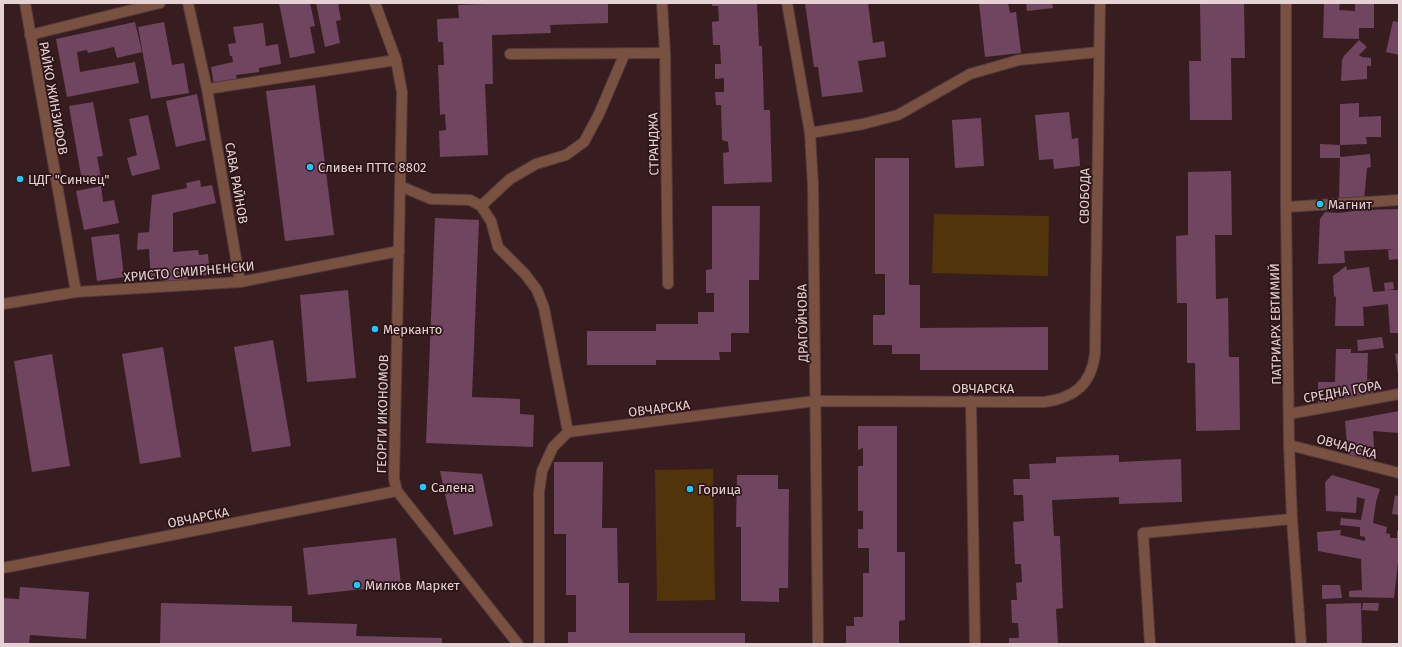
<svg xmlns="http://www.w3.org/2000/svg" width="1402" height="647" font-family="'Fira Sans',sans-serif">
  <style>
    .green { fill: #513409 }
    .building { fill: #70455f }
    .lines { fill: none; stroke-linecap: round; stroke-linejoin: round }
    .minor-casing { stroke: #543a3d; stroke-width: 12 }
    .minor { stroke: #785141; stroke-width: 10 }
    .poi-dot { fill: #1acafc; stroke: #2d1417; stroke-width: 1.5 }
    .labels { text-anchor: middle; stroke-width: 3.5; stroke-linejoin: round; paint-order: stroke }
    .street-label { font-size: 13px; fill: #e5d2d4; stroke: #2d1417 }
    .poi-label { font-size: 13px; fill: #e5d2d4; stroke: #2d1417; text-anchor: start }
  </style>
  <rect width="100%" height="100%" fill="#381d20"/>
  <g class="green">
    <path d="M934 214 1049 216 1048 276 932 273Z"/>
    <path d="M713 469 715 600 657 601 655 470Z"/>
  </g>
  <g class="building">
    <path d="M279 3H310L315 26 310 27 315 53 290 58Z"/>
    <path d="M316 3H338L341 20 336 21 340 43 325 47Z"/>
    <path d="M486 3H608V23L550 25 551 33 492 35 493 84H485L488 155 440 157 439 131 446 130 445 114 440 115 438 65H444L443 42H438L437 19 459 18 458 5 486 4Z"/>
    <path d="M712 3H757L759 46H762L764 110H770L772 182 724 184 723 153 729 152 728 142 722 140 721 105H716L715 92H724V78L715 79V64H721L720 45H713L712 22 719 21 718 6H712Z"/>
    <path d="M805 3H868L873 43 884 41 886 57 858 61 863 92 822 97 818 67H814Z"/>
    <path d="M979 3H1008L1010 13 1016 12 1021 53 985 57Z"/>
    <path d="M1026 3H1052L1053 8 1027 11Z"/>
    <path d="M1200 3H1244L1245 58H1231L1232 120H1190L1189 61H1201Z"/>
    <path d="M1324 3H1340L1339 10 1355 11V3H1374V28H1359V39L1323 38Z"/>
    <path d="M1393 21 1399 22V55L1386 52Z"/>
    <path d="M135 22 142 52 117 58 114 47 88 53 87 50 77 52 80 72 135 62 139 83 67 97 56 39Z"/>
    <path d="M164 22 172 65 184 63 189 93 151 99 138 27Z"/>
    <path d="M263 23 266 46 278 44 281 64 259 68V72L236 75 237 80 214 85 211 67 233 62 232 56H230L228 44 236 43 233 27Z"/>
    <path d="M1359 40 1367 47 1359 55 1362 57 1371 58V66H1367V79L1341 81 1342 60 1344 56Z"/>
    <path d="M315 85 334 235 285 241 266 91Z"/>
    <path d="M197 94 206 140 176 147 166 101Z"/>
    <path d="M93 102 103 156 97 157 101 178 82 181 69 106Z"/>
    <path d="M1359 103V117L1381 116V137H1366L1367 144 1340 145V104Z"/>
    <path d="M1069 112 1072 139 1078 138 1080 166 1054 169 1053 159 1039 160 1035 115Z"/>
    <path d="M148 115 160 169 132 176 127 158 137 155 129 119Z"/>
    <path d="M981 118 984 166 955 168 952 120Z"/>
    <path d="M1320 144 1340 145V158H1320Z"/>
    <path d="M1370 154 1371 167 1367 168 1364 200 1343 201 1339 197 1340 157Z"/>
    <path d="M875 158H909V285H920V328L1048 327V370H920V354H892V345H873V315H885V274H875Z"/>
    <path d="M1231 171 1232 235H1215L1216 299 1228 298 1229 357H1239L1240 430 1196 431 1195 363H1187V303H1177L1176 236 1188 235V172Z"/>
    <path d="M200 180 201 187 212 185 216 203 173 213V252L198 250 199 255 208 254 210 275 188 277V281L164 283V279L151 280 149 249 137 250 138 233 149 232 152 195 187 188 186 183Z"/>
    <path d="M101 186 103 202 114 200 119 223 84 230 76 191Z"/>
    <path d="M712 206H760L759 280H749V333H731V352H719L720 360H656V365H587V331H656V324H698V312H714V293H706V270L712 269Z"/>
    <path d="M1399 209V259L1389 260 1388 250 1393 249 1344 251 1345 263 1318 264 1320 219 1325 212 1338 213 1363 210Z"/>
    <path d="M435 218 479 220 472 397 520 399V414L534 415 533 447 426 443Z"/>
    <path d="M119 234 124 277 97 281 91 237Z"/>
    <path d="M1346 266 1347 270 1369 267 1373 292 1385 291 1384 283 1393 282 1394 289 1387 290H1399V333H1390L1388 304 1363 307 1364 326H1335L1336 296 1334 297 1333 276Z"/>
    <path d="M348 290 356 378 307 382 300 295Z"/>
    <path d="M1382 337 1384 348 1358 351 1357 340Z"/>
    <path d="M273 340 291 446 252 452 234 347Z"/>
    <path d="M163 347 181 457 140 464 122 354Z"/>
    <path d="M1336 349H1351V353H1368L1367 380 1370 379 1374 399 1344 404 1335 396V404L1318 407V382H1335Z"/>
    <path d="M1399 353V373H1398L1395 354Z"/>
    <path d="M52 354 70 466 32 472 14 361Z"/>
    <path d="M1399 411V433L1373 431 1375 463 1348 456 1345 421Z"/>
    <path d="M858 426H897V552H905V620L899 621V644H846V626H854V617H863V573H869V548H858V529H863V511H858V466H863V448L858 450Z"/>
    <path d="M1119 455V462L1181 459 1182 502 1119 504V497L1052 500 1054 536H1060L1063 608 1056 609 1058 644H1009V638H1019L1018 623H1012L1011 600H1017L1016 583 1022 582 1021 564H1015L1013 522 1024 521 1023 495H1014L1013 479H1030L1029 464 1056 463V457Z"/>
    <path d="M554 462H603L602 528H617L618 583H629V633H745V644H568V632H576V595H566V534H554Z"/>
    <path d="M440 471 482 474 493 526 454 535Z"/>
    <path d="M737 475H778V489H789L788 588H779V602L741 601V527H736Z"/>
    <path d="M1332 475 1380 489 1376 502 1373 523 1387 527 1386 533 1390 534V538H1397V531H1399V562H1398L1394 598 1349 597V591L1362 590 1361 559 1318 551 1317 532 1341 530 1340 535 1365 541V537L1360 536V527L1340 525 1341 518 1361 520 1365 499 1357 497 1356 513 1326 511 1325 482Z"/>
    <path d="M1395 495 1399 497V515L1392 514Z"/>
    <path d="M396 538 401 585 308 595 303 548Z"/>
    <path d="M1322 585H1340L1342 598 1322 599Z"/>
    <path d="M20 587 89 592 86 639 30 635 29 644H3V598L19 599Z"/>
    <path d="M161 603 292 606V622L357 624 356 636 442 638V644H160Z"/>
    <path d="M1361 603 1362 644H1327L1326 604Z"/>
    <path d="M1363 603H1379L1378 611 1362 610Z"/>
  </g>
  <g class="lines">
    <defs>
      <g id="minor">
        <path d="M25 3 76 292"/>
        <path d="M188 3 207 89 240 282"/>
        <path d="M375 3 396 60 402 92 394 479 397 491 518 644"/>
        <path d="M662 3 665 53 668 284"/>
        <path d="M787 3 810 133 813 186 818 644"/>
        <path d="M1286 3V207L1289 445 1292 519 1301 644"/>
        <path d="M30 35 160 3"/>
        <path d="M510 54 665 53"/>
        <path d="M207 89 396 60"/>
        <path d="M810 133 863 124 898 115 970 74 1019 60 1099 52"/>
        <path d="M400 186 431 199 470 200 481 206 491 221 498 247 525 274 537 290 544 308 568 432"/>
        <path d="M481 206 510 179 536 164 566 155 584 142 599 114 625 53"/>
        <path d="M1286 207 1399 200"/>
        <path d="M3 304 76 292 240 282 399 251"/>
        <path d="M971 401 975 644"/>
        <path d="M1289 414 1399 394"/>
        <path d="M568 432 815 401 1044 402C1074 398 1091 385 1095 354L1100 3"/>
        <path d="M1289 445 1399 473"/>
        <path d="M3 568 397 491"/>
        <path d="M539 644V492L542 471 553 447 568 432"/>
        <path d="M1150 644 1143 533 1292 519"/>
      </g>
    </defs>
    <use href="#minor" class="minor-casing"/>
    <use href="#minor" class="minor"/>
  </g>
  <g class="poi-dot">
    <circle cx="310" cy="167" r="4"/>
    <circle cx="20" cy="179" r="4"/>
    <circle cx="1320" cy="204" r="4"/>
    <circle cx="375" cy="329" r="4"/>
    <circle cx="423" cy="487" r="4"/>
    <circle cx="690" cy="489" r="4"/>
    <circle cx="357" cy="585" r="4"/>
  </g>
  <g class="labels">
    <g class="street-label">
      <text transform="translate(54 98) rotate(80)" y="5">РАЙКО ЖИНЗИФОВ</text>
      <text transform="translate(653 144) rotate(-91)" y="5">СТРАНДЖА</text>
      <text transform="translate(237 183) rotate(80)" y="5">САВА РАЙНОВ</text>
      <text transform="translate(1084 196) rotate(-89)" y="5">СВОБОДА</text>
      <text transform="translate(189 271) rotate(-5)" y="5">ХРИСТО СМИРНЕНСКИ</text>
      <text transform="translate(802 323) rotate(-91)" y="5">ДРАГОЙЧОВА</text>
      <text transform="translate(1275 324) rotate(-91)" y="5">ПАТРИАРХ ЕВТИМИЙ</text>
      <text x="983" y="393">ОВЧАРСКА</text>
      <text transform="translate(1342 391) rotate(-10)" y="5">СРЕДНА ГОРА</text>
      <text transform="translate(659 408) rotate(-7)" y="5">ОВЧАРСКА</text>
      <text transform="translate(382 414) rotate(-89)" y="5">ГЕОРГИ ИКОНОМОВ</text>
      <text transform="translate(1347 446) rotate(15)" y="5">ОВЧАРСКА</text>
      <text transform="translate(198 517) rotate(-11)" y="5">ОВЧАРСКА</text>
    </g>
    <g class="poi-label">
      <text x="318" y="172">Сливен ПТТС 8802</text>
      <text x="28" y="184">ЦДГ "Синчец"</text>
      <text x="1328" y="209">Магнит</text>
      <text x="383" y="334">Мерканто</text>
      <text x="431" y="492">Салена</text>
      <text x="698" y="494">Горица</text>
      <text x="365" y="590">Милков Маркет</text>
    </g>
  </g>
  <rect width="1402" height="647" fill="none" stroke="#e5d2d4" stroke-width="8"/>
</svg>
